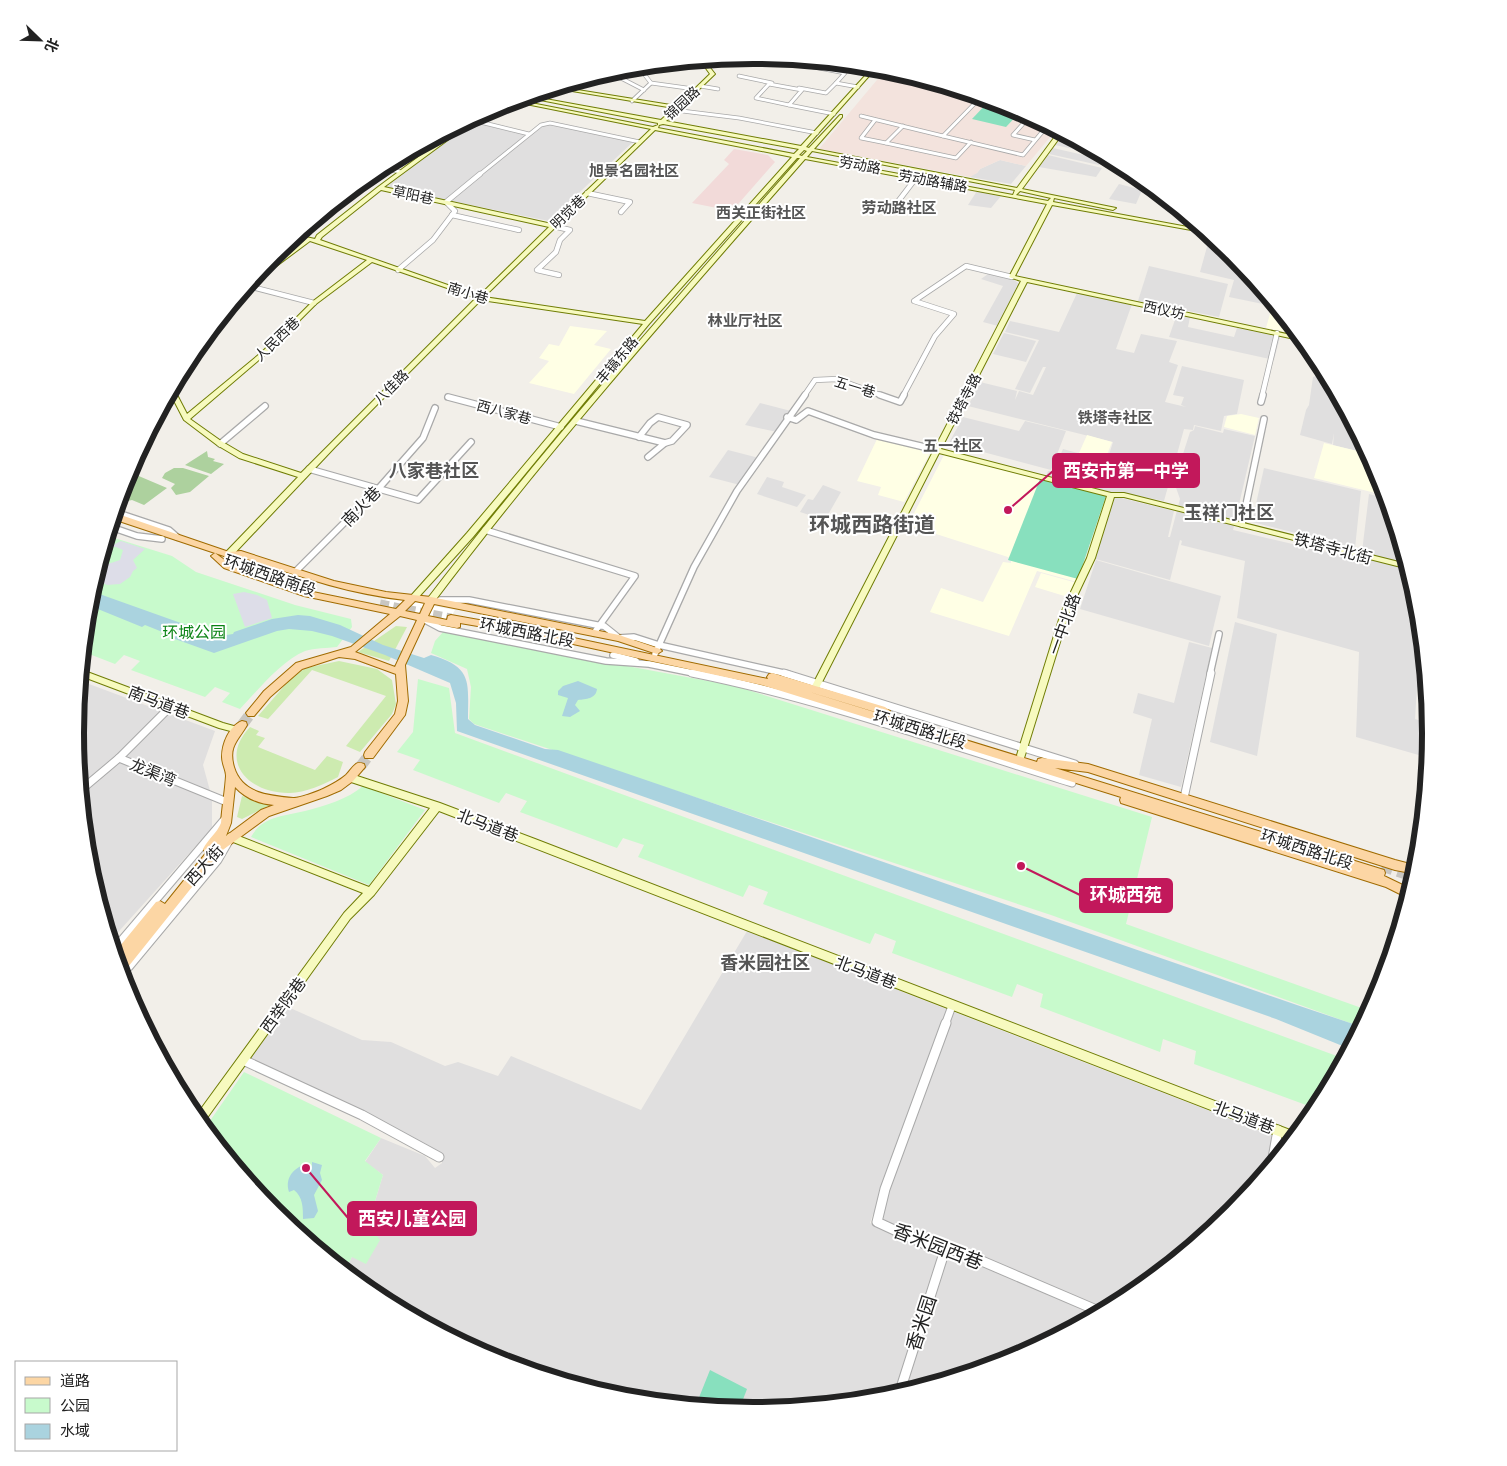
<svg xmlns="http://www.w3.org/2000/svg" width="1507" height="1466" font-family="'DejaVu Sans','Noto Sans SC',sans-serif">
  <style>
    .residential { fill: #e0dfdf }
    .commercial { fill: #f2dad9 }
    .education { fill: #ffffe5 }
    .military { fill: #f3e3dd }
    .grass { fill: #cdebb0 }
    .forest { fill: #add19e }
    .park { fill: #c8facc }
    .pitch { fill: #88e0be }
    .plaza { fill: #dddde8 }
    .water { fill: #aad3df }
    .pier { fill: #fff }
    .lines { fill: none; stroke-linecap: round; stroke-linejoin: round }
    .primary-tunnel-far1 { stroke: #c8c6c1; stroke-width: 9; stroke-dasharray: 9 4.5; stroke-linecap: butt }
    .primary-tunnel { stroke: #c8c6c1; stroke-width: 11; stroke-dasharray: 11 5.5; stroke-linecap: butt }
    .street-far4-casing { stroke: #a9a9a9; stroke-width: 4.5 }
    .street-far3-casing { stroke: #a9a9a9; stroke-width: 6 }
    .street-far2-casing { stroke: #a9a9a9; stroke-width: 8 }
    .street-far1-casing { stroke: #a9a9a9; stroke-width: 9 }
    .street-casing { stroke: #a9a9a9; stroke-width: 11 }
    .secondary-casing { stroke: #707d05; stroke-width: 2 }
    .primary-casing { stroke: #a06b00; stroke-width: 2 }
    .street-far4 { stroke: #fff; stroke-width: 3 }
    .street-far3 { stroke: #fff; stroke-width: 4.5 }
    .street-far2 { stroke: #fff; stroke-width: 5.5 }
    .street-far1 { stroke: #fff; stroke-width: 7 }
    .street { stroke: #fff; stroke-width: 9 }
    .secondary { fill: #f7fabf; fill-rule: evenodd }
    .primary { fill: #fcd6a4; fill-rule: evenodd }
    .labels { text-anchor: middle; stroke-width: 4; stroke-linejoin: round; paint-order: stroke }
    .far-street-label { font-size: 14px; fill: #222; stroke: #fff }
    .far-neighbourhood-label { font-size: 15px; font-weight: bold; fill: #555; stroke: #fff }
    .street-label { font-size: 16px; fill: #222; stroke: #fff }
    .park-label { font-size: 16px; fill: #0c8416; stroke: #fff }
    .neighbourhood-label { font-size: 18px; font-weight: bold; fill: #555; stroke: #fff }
    .near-street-label { font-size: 19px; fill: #222; stroke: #fff }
    .district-label { font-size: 21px; font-weight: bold; fill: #555; stroke: #fff }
    .rim { fill: none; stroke: #222; stroke-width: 6 }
    .leader { fill: none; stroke: #c2185b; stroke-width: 2 }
    .callout-dot { fill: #c2185b; stroke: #fff; stroke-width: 2 }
    .callout { fill: #c2185b; stroke: #c2185b; stroke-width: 2 }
    .callout-label { font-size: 18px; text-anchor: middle; font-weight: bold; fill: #fff }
  </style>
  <rect width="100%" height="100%" fill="#f2efe9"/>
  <g class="residential">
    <path d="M475 120 529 134 541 125 550 123 634 141 549 221 451 201 449 199H438L386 187Z"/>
    <path d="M1063 136 1070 137 1091 148 1087 152 1055 145Z"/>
    <path d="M1053 148 1088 156 1094 150 1107 157 1099 165 1049 154Z"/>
    <path d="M1048 155 1102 168 1096 177 1039 167Z"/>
    <path d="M1000 160 1026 166 1011 184 970 177 972 174 977 173 980 169Z"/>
    <path d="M1119 184 1142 190 1136 204 1109 199Z"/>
    <path d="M977 191 1001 196 991 208 968 205Z"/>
    <path d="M1210 236 1229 250 1227 262 1241 264 1264 291 1263 304 1229 297 1234 280 1200 272Z"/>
    <path d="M1149 266 1228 284 1219 317 1138 301Z"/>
    <path d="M988 274 1013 279 1019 284 998 326 983 322 1003 286 981 279Z"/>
    <path d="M1077 293 1132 304 1116 349 1134 353 1141 334 1177 341 1169 362 1178 365 1165 402 1186 407 1181 405 1184 397 1173 395 1182 366 1244 380 1237 414 1224 416 1221 431 1194 425 1193 430 1184 429 1164 501 1116 492 1110 493 1046 476 1048 471H1053L1063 449 1107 461 1113 442 968 406 980 382 1017 391 1015 400 1019 391 1033 395 1046 367H1043L1030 393 1015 389 1039 340 1005 332 1010 321 1059 332Z"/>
    <path d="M1177 314 1190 317 1188 327 1234 337 1237 328 1280 337 1274 360 1169 337Z"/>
    <path d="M1004 333 1036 341 1026 362 993 354Z"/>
    <path d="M1319 375 1328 377 1369 454 1333 445 1334 433 1332 444 1300 435 1306 410 1309 405 1313 377Z"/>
    <path d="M760 403 791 411 777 432 745 425Z"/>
    <path d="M963 417 1019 431 1025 421 1066 431 1051 470 949 443Z"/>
    <path d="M1195 426 1223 433 1224 429 1255 436 1233 530 1361 560 1369 494 1388 499 1419 601 1427 689 1417 687 1415 719 1431 724 1429 758 1356 737 1359 652 1237 618 1245 561 1181 545 1182 541 1180 540 1170 580 1092 558 1113 496 1174 511 1168 537H1170L1180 499 1174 482 1190 432 1194 430Z"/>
    <path d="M728 450 759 458 740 485 709 477Z"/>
    <path d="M1264 468 1361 491 1355 548 1252 522Z"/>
    <path d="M767 477 784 482 782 487 806 495 797 507 757 494Z"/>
    <path d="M823 485 841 492 825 520 800 512 808 499 813 500Z"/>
    <path d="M1096 560 1221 596 1209 646 1080 609Z"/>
    <path d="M1235 622 1277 634 1257 756 1210 742Z"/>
    <path d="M1189 642 1212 648 1181 787 1139 775 1152 719 1133 713 1138 693 1174 703Z"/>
    <path d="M81 681 215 731 203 765 212 798V828L111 940 88 865 76 733Z"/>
    <path d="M750 926 905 993 1290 1142 1233 1213 1130 1297 1102 1312 953 1246 941 1248 873 1214 870 1223 942 1256 896 1395 885 1398 753 1411 621 1398 494 1359 377 1297 343 1269 345 1270 352 1257 368 1224 383 1175 365 1162 381 1138 425 1156 435 1168 442 1163V1158L248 1061 288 1007 362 1040 391 1042 445 1066 458 1062 498 1076 511 1056 641 1110Z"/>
    <path d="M950 1253 980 1263 1096 1315 1013 1359 902 1393 945 1257Z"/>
  </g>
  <path class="commercial" d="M734 149 768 155 775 162 732 211 692 203 729 164 724 160Z"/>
  <g class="education">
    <path d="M1273 303 1299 335 1266 328Z"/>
    <path d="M570 326 607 331 594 345 611 349 574 394 529 383 549 361 539 358 549 344 559 346Z"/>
    <path d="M1241 414 1259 418 1255 435 1224 427 1227 416Z"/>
    <path d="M1087 435 1112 442 1105 460 1079 453Z"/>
    <path d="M878 437 931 451 904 502 878 495 881 487 857 481Z"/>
    <path d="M1324 443 1370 454 1380 474 1385 489 1384 495 1314 478Z"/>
    <path d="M944 455 1106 496 1077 582 1037 571 1009 636 930 612 941 588 983 602 1003 562 1011 563V558L908 525Z"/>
    <path d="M1041 573 1077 583 1071 598 1035 587Z"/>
  </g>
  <path class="military" d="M887 68 1013 107 1056 130 1026 166 1000 160 980 169 977 173 970 177 819 149Z"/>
  <g class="grass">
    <path d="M396 626 407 627 389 661 358 652Z"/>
    <path d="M339 661 377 669 392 680 396 704 392 714 360 752 346 746 386 696 312 670 268 719 258 716 293 676 306 668Z"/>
    <path d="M250 727 259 731 256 735 265 738 258 747 315 770 327 756 343 762 338 777C324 784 305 793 290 793 250 794 217 762 250 727Z"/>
    <path d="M242 796 270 805 242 819 237 817Z"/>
  </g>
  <g class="forest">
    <path d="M207 451 208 457 215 459 213 461 224 464 211 474 185 465Z"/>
    <path d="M174 468H183L209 476 190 492 176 495 171 488 175 484 162 478 165 473Z"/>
    <path d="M134 474 167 488 144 505 132 500 124 502 119 499 124 484Z"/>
  </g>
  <g class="park">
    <path d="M108 536 172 556 196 572 295 605 351 619 352 627 337 647C327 648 315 648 305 651 281 661 258 690 240 709L222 702 230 693 215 687 205 697 131 670 140 661 124 655 115 664 84 652 89 600Z"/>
    <path d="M443 632 735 686 1152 817 1126 924 1370 1011 1361 1027 1051 915 474 724 469 719 471 687 467 669 431 653 435 641Z"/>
    <path d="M418 679 449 688 455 733 1345 1059 1317 1109 1194 1064 1196 1051 1163 1039 1160 1052 1040 1007 1043 994 1017 984 1012 997 892 953 896 941 875 933 870 944 763 904 768 892 749 885 743 897 638 857 644 845 623 838 617 848 520 812 527 801 506 793 499 803 413 770 420 760 397 752 413 732Z"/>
    <path d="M363 786 425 810 369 885 251 837C262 816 285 816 305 811 325 806 348 799 363 786Z"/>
    <path d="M244 1072 381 1138 365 1161 383 1175 368 1224 380 1240 366 1264 352 1257 345 1270 343 1269 274 1212 205 1128Z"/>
  </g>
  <g class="pitch">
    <path d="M990 100 1021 111 1006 127 972 119Z"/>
    <path d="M1040 479 1106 496 1078 579 1008 560Z"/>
    <path d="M710 1370 747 1389 739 1410 696 1405Z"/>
  </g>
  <g class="plaza">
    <path d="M121 541 145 549 133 560 137 568 133 571 130 577 120 584 107 585 103 583 100 575 96 576 100 563 108 564 120 560 123 550 116 547 105 546 106 544 113 545Z"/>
    <path d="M244 592 257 595 267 600 272 618 245 627 233 594Z"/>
  </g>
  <g class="water">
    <path d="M91 591 206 632 220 633V636L233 634 234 632 272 619 298 615 310 616 340 625 383 645 424 658 431 655C473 667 468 682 468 719L475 725 545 749 558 750C826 841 1093 936 1362 1027L1350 1049 1276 1019 457 731 456 703 450 683 385 655 332 636 312 631 289 629 277 631 214 653 164 635 165 633 145 625 142 627 88 605Z"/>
    <path d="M578 681 597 689C596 699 586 699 578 700L575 705 580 711 570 717 562 716 568 698 558 695V691L563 686Z"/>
    <path d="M312 1162 322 1165 320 1173 322 1180 314 1195 318 1211 314 1218 303 1219C303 1208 303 1197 294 1190L289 1192C285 1179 292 1170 303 1165L306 1168 312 1167Z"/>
  </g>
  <path class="pier" d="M388 597 455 610 449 620 381 606Z"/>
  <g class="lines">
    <path class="primary-tunnel-far1" d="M380 604 451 618"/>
    <g class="primary-tunnel">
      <path d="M242 725 251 713"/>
      <path d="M360 767 369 755"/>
      <path d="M1382 866 1415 877"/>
    </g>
    <defs>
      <g id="street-far4">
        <path d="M750 55 845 73 836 83"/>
        <path d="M605 73 613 74 644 90"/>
        <path d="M739 76 772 83"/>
        <path d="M918 78 937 83"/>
        <path d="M651 83 687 88"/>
        <path d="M769 84 802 90 789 105 756 98Z"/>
        <path d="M700 86 718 89"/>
        <path d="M799 88 826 93 836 83 858 87"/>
        <path d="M632 101 651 83 638 66"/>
        <path d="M789 105 834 114"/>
        <path d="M674 110 739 118 817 133"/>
        <path d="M861 116 943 136 981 97"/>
        <path d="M1030 116 1013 135 1035 140"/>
        <path d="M472 120 529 134"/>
        <path d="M875 120 861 138 886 143"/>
        <path d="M903 126 886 143 956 158 971 142"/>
        <path d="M943 136 1023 155 1048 125"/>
        <path d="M380 168 401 172"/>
        <path d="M479 175 541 125 550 123 640 142"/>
      </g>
      <g id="street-far3">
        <path d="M587 193 630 202 621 212"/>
        <path d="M890 212 916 178"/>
        <path d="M452 215 519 230"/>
        <path d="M553 226 570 230 560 240 556 252 537 270 559 275"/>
        <path d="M398 270 433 240 455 211 446 202 480 174"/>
        <path d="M248 286 314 303"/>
        <path d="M804 396 815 380 837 379 883 396"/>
        <path d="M903 396 935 336 954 314 914 301 966 266 1012 277"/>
        <path d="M1262 396 1277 333"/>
      </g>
      <g id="street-far2">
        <path d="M880 395 900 402 904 395"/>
        <path d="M448 397 561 427"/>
        <path d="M1261 402 1263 395"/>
        <path d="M787 417 796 420 808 411 874 435 937 450"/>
        <path d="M576 421 665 443 648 457"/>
        <path d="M639 437 650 423 658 417 687 425 672 441 665 443"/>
        <path d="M220 444 265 406"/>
        <path d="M309 469 418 500 471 442"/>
        <path d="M115 512 169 530 177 537"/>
        <path d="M1242 524 1264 419"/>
        <path d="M111 527 137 536 162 539"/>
        <path d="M485 530 635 576 594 633"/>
        <path d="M295 572 379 488 423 438 435 408"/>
        <path d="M440 600H469L602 626"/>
        <path d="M425 620 440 628 606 661 649 664 698 674"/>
        <path d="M604 626 619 638 634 637 659 645 788 674"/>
        <path d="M655 654 694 567 737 491 805 395"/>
        <path d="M613 655 636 661"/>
        <path d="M1210 674 1219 634"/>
      </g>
      <g id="street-far1">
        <path d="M692 673C821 699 946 744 1072 783"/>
        <path d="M784 673 1075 764"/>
        <path d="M171 706 119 758 227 802"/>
        <path d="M81 790 119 758"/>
        <path d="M1184 798 1211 673"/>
        <path d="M114 949 224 820"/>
        <path d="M121 973 129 967 218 860 229 841"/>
        <path d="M945 1025 952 1006"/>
      </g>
      <g id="street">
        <path d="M946 1023 885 1189 877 1222 944 1253 956 1250 1101 1312"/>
        <path d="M243 1060 362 1115 439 1157"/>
        <path d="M1272 1164 1278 1130"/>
        <path d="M899 1394 944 1253"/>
      </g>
      <g id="secondary">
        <path d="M700 60H704L715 74 666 121 801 146 873 67H877L806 147 809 148 840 115H842V117L814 149 1017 188 1059 131 1063 133 1022 189 1116 208 1113 210 1054 198 1053 202 1204 230 1208 233 1052 205 1015 276 1301 337 1304 341 1027 282 941 449 1111 493H1124L1407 564 1409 569 1124 497H1114L1095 558 1069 613 1025 755 1024 758H1018L1017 755 1061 613 1087 558 1107 496 939 453 819 688 818 690H812L811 688 1021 281 1009 277 1047 204 805 159C678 304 550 448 434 602H428L427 600 428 598C545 446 673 302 800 158H797L649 324 473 537 416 600H410L409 598 467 533 643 324 481 300 335 447 231 557H225L224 555 225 553 298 477 239 458 217 445 184 420 170 393 173 388 174 389 187 414 262 352 312 302 367 260 310 241 251 285 248 286 255 276 305 240 294 237 297 235 315 239 317 235 378 187 467 121 479 115V117L384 187 552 224 651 129 511 101 516 100 653 127 658 125V123L525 97 529 96 661 120 674 108 554 88 559 87 677 106 710 74ZM663 124 799 149 794 154 658 128 659 125ZM655 130 792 157 645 321 484 297ZM804 150 807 151 802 156 799 155ZM812 151 1015 190 1013 195 807 157ZM381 190 549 227 479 296 320 240 322 237ZM1020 191 1051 198 1048 201 1016 195ZM372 262 476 298 301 473 243 454 221 441 190 419 266 354 316 304Z"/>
        <path d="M82 670 223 723 241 728 242 730 241 732 238 733 219 728 81 676Z"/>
        <path d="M351 774 440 803 535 839 1298 1133 1291 1141 439 811 374 895 350 919 202 1125 195 1117 344 913 363 893 228 840 226 837 228 834 231 833 369 887 430 808 348 781 346 778 348 775Z"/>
      </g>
      <g id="primary">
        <path d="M115 513 229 552 241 551 334 581 386 592 431 597 619 635 660 649 662 651 657 654 618 641 434 604 428 616 447 620 448 616 451 615 536 630 768 679 767 677 769 674 772 673 885 707 890 711 885 715 803 690 1037 762 1038 759 1042 758 1088 764 1395 860 1418 866 1416 874 1395 870 1088 772 1055 768 1384 870 1385 873 1384 876 1411 889 1408 898 1386 887 1121 803 1120 800 1121 797 762 685 536 636 460 623V627L457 628 425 622 405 665 408 701 405 715 373 758H365L364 755 365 752 395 714 398 701 396 674 355 659 339 657 302 669 270 697 254 716H248L246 713 264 691 296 663 351 647 390 614 304 596 224 568 211 556 215 553 230 564 308 591 396 609 405 600C348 594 295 575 241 557H225L224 556 113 519ZM415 601 425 603 420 614 405 611ZM400 616 417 620 395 667 355 652Z"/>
        <path d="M242 721 246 722 247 725C238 741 228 746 234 767 242 794 270 796 294 798 299 798 317 792 323 789 331 785 339 781 346 775 349 772 352 767 356 764 360 762 360 763 364 764L365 767 353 781 341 790 327 796 269 816 220 852 124 972 121 973 115 952 156 902 160 901 165 904 206 853 203 849C208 839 217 833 221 823 222 807 225 792 226 776 226 770 222 764 222 757 222 744 229 726 242 721ZM235 787C245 798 259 804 274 805L261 810 226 836 231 823Z"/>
      </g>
    </defs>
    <use href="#street-far4" class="street-far4-casing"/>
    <use href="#street-far3" class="street-far3-casing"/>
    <use href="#street-far2" class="street-far2-casing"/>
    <use href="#street-far1" class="street-far1-casing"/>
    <use href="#street" class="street-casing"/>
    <use href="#secondary" class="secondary-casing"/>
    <use href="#primary" class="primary-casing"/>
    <use href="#street-far4" class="street-far4"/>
    <use href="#street-far3" class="street-far3"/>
    <use href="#street-far2" class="street-far2"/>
    <use href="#street-far1" class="street-far1"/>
    <use href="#street" class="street"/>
    <use href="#secondary" class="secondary"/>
    <use href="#primary" class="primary"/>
  </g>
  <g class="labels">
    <g class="far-street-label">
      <text transform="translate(682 103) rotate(-43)" y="5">锦园路</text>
      <text transform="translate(860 165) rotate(10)" y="5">劳动路</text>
      <text transform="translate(933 181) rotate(10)" y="5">劳动路辅路</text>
      <text transform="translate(413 195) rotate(12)" y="5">草阳巷</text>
      <text transform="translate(568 212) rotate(-44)" y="5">明觉巷</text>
      <text transform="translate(468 293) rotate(17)" y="5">南小巷</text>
      <text transform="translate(1164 310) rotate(12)" y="5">西仪坊</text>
      <text transform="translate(277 339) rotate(-44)" y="5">人民西巷</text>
      <text transform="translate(617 360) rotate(-50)" y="5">丰镐东路</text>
      <text transform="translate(391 387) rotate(-45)" y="5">八佳路</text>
      <text transform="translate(855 387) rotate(17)" y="5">五一巷</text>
      <text transform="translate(964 399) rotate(-62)" y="5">铁塔寺路</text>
      <text transform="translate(504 412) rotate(15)" y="5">西八家巷</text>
    </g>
    <g class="far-neighbourhood-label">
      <text x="634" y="176">旭景名园社区</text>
      <text x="899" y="213">劳动路社区</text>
      <text x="761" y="218">西关正街社区</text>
      <text x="745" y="326">林业厅社区</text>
      <text x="1115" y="423">铁塔寺社区</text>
      <text x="953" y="451">五一社区</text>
    </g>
    <g class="street-label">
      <text transform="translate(361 506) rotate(-46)" y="6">南火巷</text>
      <text transform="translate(1333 548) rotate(15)" y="6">铁塔寺北街</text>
      <text transform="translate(270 575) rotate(19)" y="6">环城西路南段</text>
      <text transform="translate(1064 624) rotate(-70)" y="6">一中北路</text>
      <text transform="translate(527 632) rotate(11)" y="6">环城西路北段</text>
      <text transform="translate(159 702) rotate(21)" y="6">南马道巷</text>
      <text transform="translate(920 729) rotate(17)" y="6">环城西路北段</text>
      <text transform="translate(153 772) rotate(22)" y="6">龙渠湾</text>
      <text transform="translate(488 825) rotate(21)" y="6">北马道巷</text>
      <text transform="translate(1307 849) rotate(18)" y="6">环城西路北段</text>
      <text transform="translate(204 865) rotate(-48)" y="6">西大街</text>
      <text transform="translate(866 972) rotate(21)" y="6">北马道巷</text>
      <text transform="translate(283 1005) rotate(-54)" y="6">西举院巷</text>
      <text transform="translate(1244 1117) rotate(21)" y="6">北马道巷</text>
    </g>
    <g class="park-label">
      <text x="194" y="638">环城公园</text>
    </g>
    <g class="neighbourhood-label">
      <text x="434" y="477">八家巷社区</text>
      <text x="1229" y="519">玉祥门社区</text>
      <text x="765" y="969">香米园社区</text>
    </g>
    <g class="near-street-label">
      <text transform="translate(938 1246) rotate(21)" y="7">香米园西巷</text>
      <text transform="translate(921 1323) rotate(-72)" y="7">香米园</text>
    </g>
    <g class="district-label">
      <text x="872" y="532">环城西路街道</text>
    </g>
  </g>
  <path d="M0 0H1507V1466H0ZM84 733a669 669 0 1 1 1338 0a669 669 0 1 1-1338 0Z" fill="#fff" fill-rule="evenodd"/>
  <path class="rim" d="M84 733a669 669 0 1 1 1338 0a669 669 0 1 1-1338 0Z"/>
  <path class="leader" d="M1008 510L1053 471M1021 866L1080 895M306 1168L348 1218"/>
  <g class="callout-dot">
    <circle cx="1008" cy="510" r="5"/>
    <circle cx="1021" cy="866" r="5"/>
    <circle cx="306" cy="1168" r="5"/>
  </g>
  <g class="callout">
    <rect x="1053" y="454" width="146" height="33" rx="5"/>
    <rect x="1080" y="879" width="92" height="33" rx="5"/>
    <rect x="348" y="1202" width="128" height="33" rx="5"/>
  </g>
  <g class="callout-label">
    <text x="1126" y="477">西安市第一中学</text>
    <text x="1126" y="901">环城西苑</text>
    <text x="412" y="1225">西安儿童公园</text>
  </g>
  <rect x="15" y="1361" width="162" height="90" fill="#ffffff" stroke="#a7a7a7"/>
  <rect x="25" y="1377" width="25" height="8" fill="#fcd6a4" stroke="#a7a7a7"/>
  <text x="60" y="1386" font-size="15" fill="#222222">道路</text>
  <rect x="25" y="1398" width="25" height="15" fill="#c8facc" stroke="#a7a7a7"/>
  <text x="60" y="1411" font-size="15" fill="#222222">公园</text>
  <rect x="25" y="1424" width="25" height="15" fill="#aad3df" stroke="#a7a7a7"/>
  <text x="60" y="1436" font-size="15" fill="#222222">水域</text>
  <g transform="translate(40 40) rotate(113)" stroke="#ffffff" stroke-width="4" paint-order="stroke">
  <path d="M0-4L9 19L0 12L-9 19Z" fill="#222222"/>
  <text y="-8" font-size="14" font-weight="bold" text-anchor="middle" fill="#222222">北</text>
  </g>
</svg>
